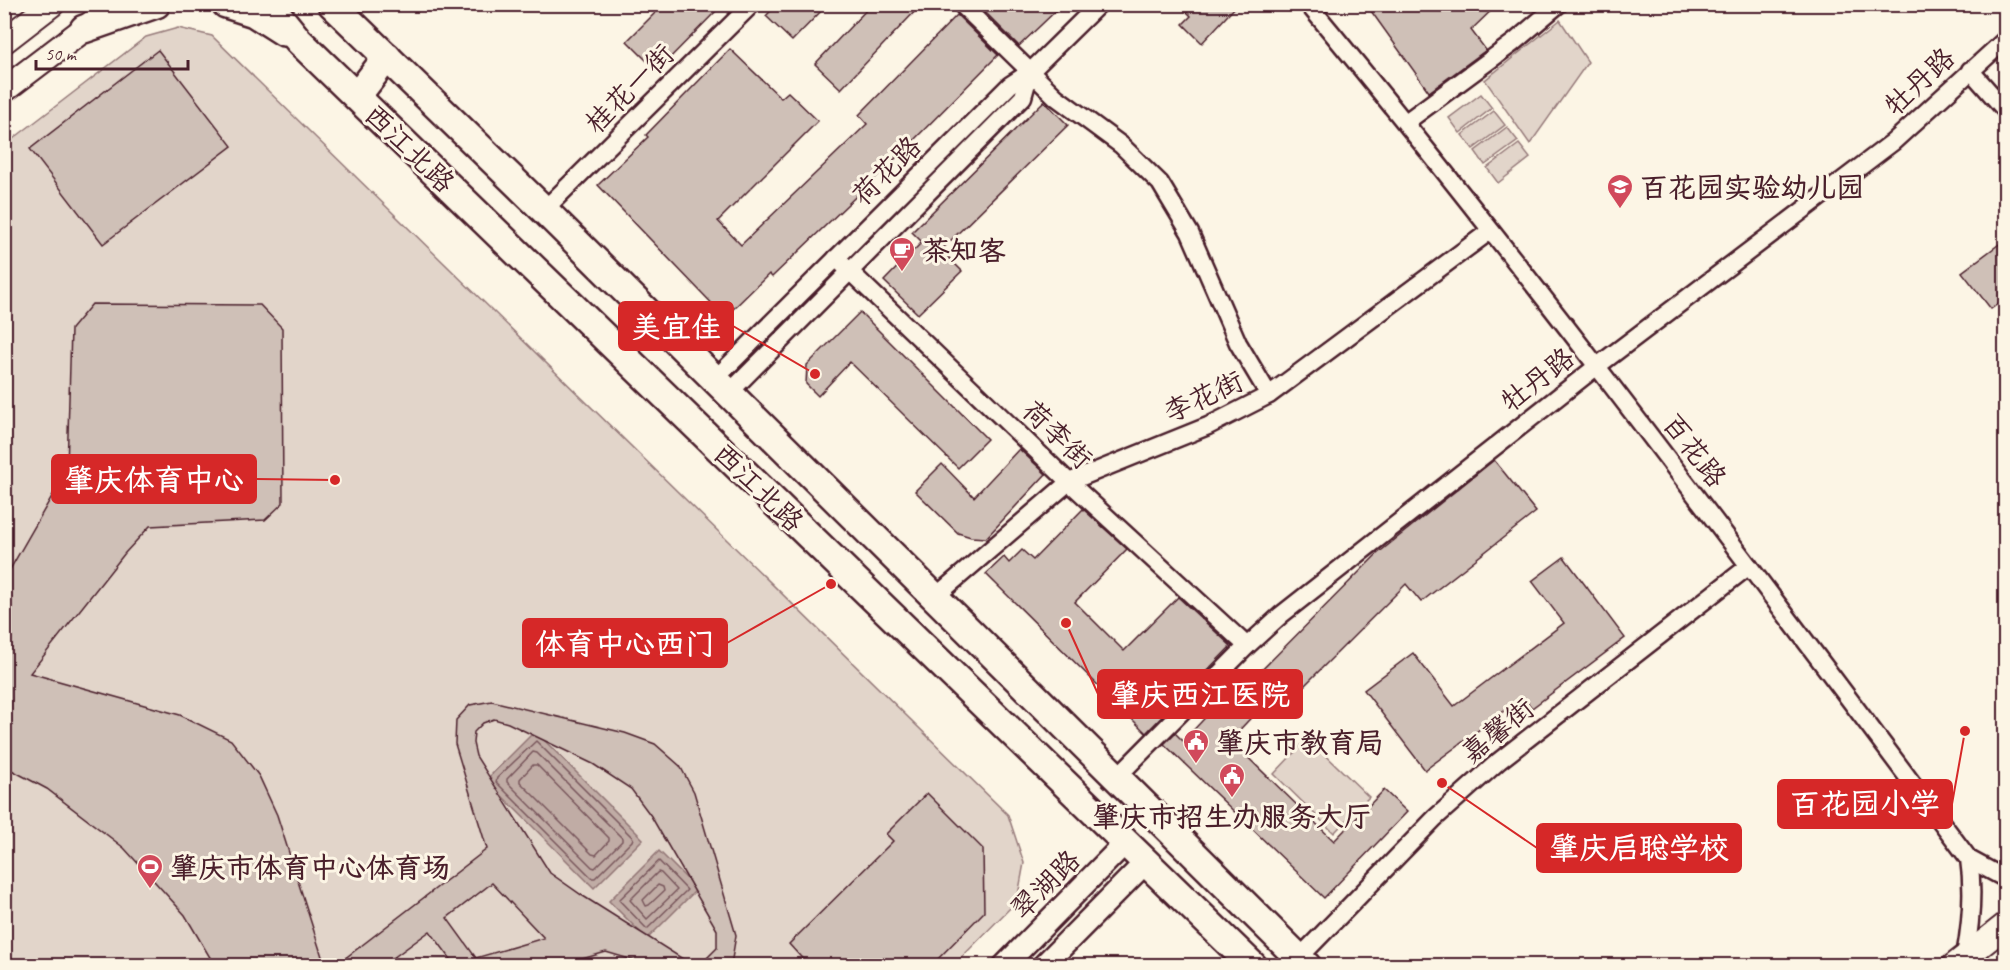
<svg xmlns="http://www.w3.org/2000/svg" width="2010" height="970" font-family="Caveat,'LXGW WenKai TC',sans-serif">
  <style>
    .green { fill: #e2d5ca; stroke: #967a7a; stroke-width: 1.5 }
    .water { fill: #c0aca5; stroke: #917474; stroke-width: 1.5 }
    .lines { fill: none; stroke-linecap: round; stroke-linejoin: round }
    .shore { stroke: #79575c; stroke-width: 1.5 }
    .building { fill: #cfc0b7; stroke: #4a1f2b; stroke-width: 1.5; fill-rule: evenodd }
    .minor-casing { stroke: #4a1f2b; stroke-width: 21 }
    .tertiary-casing { stroke: #4a1f2b; stroke-width: 26 }
    .secondary-casing { stroke: #4a1f2b; stroke-width: 28 }
    .primary-casing { stroke: #4a1f2b; stroke-width: 32 }
    .minor { stroke: #fcf5e5; stroke-width: 16 }
    .tertiary { stroke: #fcf5e5; stroke-width: 21 }
    .secondary { stroke: #fcf5e5; stroke-width: 24 }
    .primary { stroke: #fcf5e5; stroke-width: 27 }
    .labels { text-anchor: middle; stroke-width: 6; stroke-linejoin: round; paint-order: stroke }
    .street-label { font-size: 28px; fill: #4a1f2b; stroke: #fcf5e5 }
    .poi-label { font-size: 28px; font-weight: bold; fill: #4a1f2b; stroke: #fcf5e5; text-anchor: start }
    .leader { fill: none; stroke: #d62828; stroke-width: 2 }
    .callout-dot { fill: #d62828; stroke: #fcf5e5; stroke-width: 2 }
    .callout { fill: #d62828; stroke: #d62828; stroke-width: 2 }
    .callout-label { font-size: 30px; text-anchor: middle; font-weight: bold; fill: #fff }
  </style>
  <rect width="100%" height="100%" fill="#fcf5e5"/>
  <filter id="ink" filterUnits="userSpaceOnUse"><feTurbulence type="fractalNoise" baseFrequency=".0167" numOctaves="2"/><feDisplacementMap in="SourceGraphic" scale="12" xChannelSelector="R" yChannelSelector="G"/><feConvolveMatrix kernelMatrix="1 2 1 2 8 2 1 2 1" color-interpolation-filters="sRGB"/></filter>
  <g filter="url(#ink)">
    <g class="green">
      <path d="M1560 20 1588 62 1530 144 1485 80Z"/>
      <path d="M178 28 212 36 1008 815 1024 863 1017 901 954 965 5 966V145L146 37Z"/>
      <path d="M1481 94 1492 108 1460 133 1449 118Z"/>
      <path d="M1494 111 1505 125 1473 149 1462 135Z"/>
      <path d="M1507 127 1518 141 1485 165 1475 151Z"/>
      <path d="M1519 144 1530 158 1498 183 1487 168Z"/>
      <path d="M1308 738 1369 797 1334 833 1274 774Z"/>
    </g>
    <g class="water">
      <path d="M535 731 643 839 594 888 486 780Z"/>
      <path d="M659 851 697 889 647 939 609 901Z"/>
    </g>
    <g class="lines">
      <g class="shore">
        <path d="M536 741 633 838 632 841 595 878H592L496 782 497 778Z"/>
        <path d="M533 752 537 753 622 838V841L595 868 592 867 507 782V779Z"/>
        <path d="M533 765H537L609 838V841L596 855 592 854 520 782V779Z"/>
        <path d="M659 861 687 890 647 929 619 900Z"/>
        <path d="M658 872 661 873 677 890 647 919 630 900Z"/>
        <path d="M658 885 663 887 664 891 649 905 646 906 643 900Z"/>
      </g>
    </g>
    <g class="building">
      <path d="M664 4H723L657 71 627 41Z"/>
      <path d="M777 4H828L792 41 766 16Z"/>
      <path d="M872 4H922L841 89 815 64Z"/>
      <path d="M977 4H1063L1019 46Z"/>
      <path d="M1179 4H1238L1202 43 1183 24 1191 16Z"/>
      <path d="M1366 4H1498L1471 30 1486 50 1429 92Z"/>
      <path d="M957 15 998 55 899 155 772 277 769 274 725 317 598 185 648 137 646 135 730 49 781 98 788 92 818 121 718 221 741 245 867 124 859 115Z"/>
      <path d="M158 50 232 146 103 244 30 149Z"/>
      <path d="M1044 101 1068 125 941 250 962 271 918 314 884 281 922 242 912 232Z"/>
      <path d="M2006 239V298L1991 309 1962 272Z"/>
      <path d="M92 304 260 305 282 328 283 503 265 520 150 526 125 553 30 673 180 715 231 740 259 776 277 815 325 966H215L185 915 124 848 47 789 4 766V580L67 470 71 329Z"/>
      <path d="M860 312 987 439 958 468 850 362 818 396 806 384 807 365Z"/>
      <path d="M1019 449 1046 474 986 538 971 537 958 533 915 491 942 464 974 497Z"/>
      <path d="M1494 460 1536 512 1421 602 1406 584 1274 716 1263 705 1230 740 1334 841 1384 790 1407 812 1324 898 1164 744 1175 733 1183 741 1220 702 1225 707 1377 554Z"/>
      <path d="M1083 509 1127 549 1075 602 1124 651 1178 597 1231 646 1146 733 986 574 1004 557 1009 563 1022 550 1033 560Z"/>
      <path d="M1564 557 1625 638 1532 708 1523 697 1425 770 1364 690 1413 653 1454 706 1564 623 1532 581Z"/>
      <path d="M492 701 625 733 655 744 680 766 694 792 736 935 732 959 727 966H699L717 948V930L651 816 631 789 593 764 508 723 494 719 483 723 474 732 473 743 476 756 550 873 583 896 694 966H653L606 952 558 966H456L430 931 382 966H335L487 849 455 744 456 720 470 705ZM492 883 544 938 476 958 447 918Z"/>
      <path d="M927 793 983 849 984 912 931 966H809L789 944 893 841 886 834Z"/>
    </g>
    <g class="lines">
      <defs>
        <g id="minor">
          <path d="M961 4 1056 97 1121 145 1160 183 1190 233 1238 343 1269 395"/>
          <path d="M1308 4C1538 281 1753 571 1969 859 1974 892 1971 924 1965 956"/>
          <path d="M1970 70 2006 111"/>
          <path d="M1406 122 1513 43 1559 4"/>
          <path d="M544 210 752 4"/>
          <path d="M836 258 1069 482 1247 646"/>
          <path d="M715 379 1010 85 1030 72 1099 4"/>
          <path d="M729 393 1023 97 1030 72"/>
          <path d="M935 597 1069 482 1208 426 1269 395 1490 231"/>
          <path d="M1117 777 1247 646 1281 615 1596 367 1893 142 2006 39"/>
          <path d="M1969 859 2006 879"/>
          <path d="M1299 958 1435 818 1499 761 1749 566"/>
        </g>
        <g id="tertiary">
          <path d="M1004 966 1126 842"/>
          <path d="M1043 966 1146 862"/>
        </g>
        <g id="secondary">
          <path d="M4 41 52 4"/>
          <path d="M4 90 100 17"/>
          <path d="M1954 966 2006 925"/>
        </g>
        <g id="primary">
          <path d="M226 4 254 13 284 32"/>
          <path d="M269 4 299 41 1253 966"/>
          <path d="M332 4 544 210 1307 966"/>
          <path d="M84 29 156 4"/>
          <path d="M357 96 387 57"/>
        </g>
      </defs>
      <use href="#minor" class="minor-casing"/>
      <use href="#tertiary" class="tertiary-casing"/>
      <use href="#secondary" class="secondary-casing"/>
      <use href="#primary" class="primary-casing"/>
      <use href="#minor" class="minor"/>
      <use href="#tertiary" class="tertiary"/>
      <use href="#secondary" class="secondary"/>
      <use href="#primary" class="primary"/>
    </g>
  </g>
  <defs>
    <symbol id="school-pin" viewBox="-11 -11 22 30"><path d="M0 17L-7.5 6A9.5 9.5 0 1 1 7.5 6Z" fill="#d1495b" stroke="#fcf5e5"/><path d="M0-5L7-2L0 1L-7-2ZM-4 1L0 2.5L4 1V4Q0 6-4 4Z" fill="#fff"/></symbol>
    <symbol id="cafe-pin" viewBox="-11 -11 22 30"><path d="M0 17L-7.5 6A9.5 9.5 0 1 1 7.5 6Z" fill="#d1495b" stroke="#fcf5e5"/><path d="M-5.5-4.5H6V0H3Q3 3.5 0 3.5H-2.5Q-5.5 3.5-5.5 0ZM3-3.2v2h1.7v-2ZM-6 4.5H4V6H-6Z" fill="#fff"/></symbol>
    <symbol id="civic-pin" viewBox="-11 -11 22 30"><path d="M0 17L-7.5 6A9.5 9.5 0 1 1 7.5 6Z" fill="#d1495b" stroke="#fcf5e5"/><path d="M-.6-6.5H3V-4.5H.6V-3L4-1V1h2V6H-6V1h2V-1L-.6-3ZM-1.2 2.5V6h2.4V2.5Z" fill="#fff"/></symbol>
    <symbol id="stadium-pin" viewBox="-11 -11 22 30"><path d="M0 17L-7.5 6A9.5 9.5 0 1 1 7.5 6Z" fill="#d1495b" stroke="#fcf5e5"/><path d="M0-5a6.5 5 0 1 0 0 10a6.5 5 0 1 0 0-10ZM-3.5-1.8h7v3.6h-7Z" fill="#fff"/></symbol>
  </defs>
  <g fill-rule="evenodd">
    <use href="#school-pin" x="1605" y="172" width="30" height="40"/>
    <use href="#cafe-pin" x="887" y="235" width="30" height="40"/>
    <use href="#civic-pin" x="1181" y="727" width="30" height="40"/>
    <use href="#civic-pin" x="1217" y="761" width="30" height="40"/>
    <use href="#stadium-pin" x="135" y="852" width="30" height="40"/>
  </g>
  <g class="labels">
    <g class="street-label">
      <text transform="translate(1919 81) rotate(-43)" y="10">牡丹路</text>
      <text transform="translate(629 88) rotate(-45)" y="10">桂花一街</text>
      <text transform="translate(410 148) rotate(44)" y="10">西江北路</text>
      <text transform="translate(886 170) rotate(-45)" y="10">荷花路</text>
      <text transform="translate(1537 379) rotate(-38)" y="10">牡丹路</text>
      <text transform="translate(1203 396) rotate(-25)" y="10">李花街</text>
      <text transform="translate(1058 434) rotate(44)" y="10">荷李街</text>
      <text transform="translate(1695 450) rotate(52)" y="10">百花路</text>
      <text transform="translate(759 487) rotate(44)" y="10">西江北路</text>
      <text transform="translate(1497 730) rotate(-39)" y="10">嘉馨街</text>
      <text transform="translate(1045 884) rotate(-45)" y="10">翠湖路</text>
    </g>
    <g class="poi-label">
      <text x="1640" y="197">百花园实验幼儿园</text>
      <text x="922" y="260">茶知客</text>
      <text x="1216" y="752">肇庆市教育局</text>
      <text x="1232" y="826" text-anchor="middle">肇庆市招生办服务大厅</text>
      <text x="170" y="877">肇庆市体育中心体育场</text>
    </g>
  </g>
  <path class="leader" d="M815 374L733 326M335 480L256 479M831 584L727 643M1066 623L1098 694M1965 731L1952 804M1442 783L1537 848"/>
  <g class="callout-dot">
    <circle cx="815" cy="374" r="6"/>
    <circle cx="335" cy="480" r="6"/>
    <circle cx="831" cy="584" r="6"/>
    <circle cx="1066" cy="623" r="6"/>
    <circle cx="1965" cy="731" r="6"/>
    <circle cx="1442" cy="783" r="6"/>
  </g>
  <g class="callout">
    <rect x="619" y="302" width="114" height="48" rx="6"/>
    <rect x="52" y="455" width="204" height="48" rx="6"/>
    <rect x="523" y="619" width="204" height="48" rx="6"/>
    <rect x="1098" y="670" width="204" height="48" rx="6"/>
    <rect x="1778" y="780" width="174" height="48" rx="6"/>
    <rect x="1537" y="824" width="204" height="48" rx="6"/>
  </g>
  <g class="callout-label">
    <text x="676" y="337">美宜佳</text>
    <text x="154" y="490">肇庆体育中心</text>
    <text x="625" y="654">体育中心西门</text>
    <text x="1200" y="705">肇庆西江医院</text>
    <text x="1865" y="814">百花园小学</text>
    <text x="1639" y="858">肇庆启聪学校</text>
  </g>
  <rect width="2010" height="970" fill="none" stroke="#fcf5e5" stroke-width="24"/>
  <rect x="12" y="12" width="1986" height="946" fill="none" stroke="#4a1f2b" stroke-width="2" filter="url(#ink)"/>
  <path d="M36 60v9h152v-9" fill="none" stroke="#4a1f2b" stroke-width="3"/>
  <text x="45" y="60" font-size="18" fill="#4a1f2b" stroke="#fcf5e5" stroke-width="4.5" paint-order="stroke">50 m</text>
</svg>
